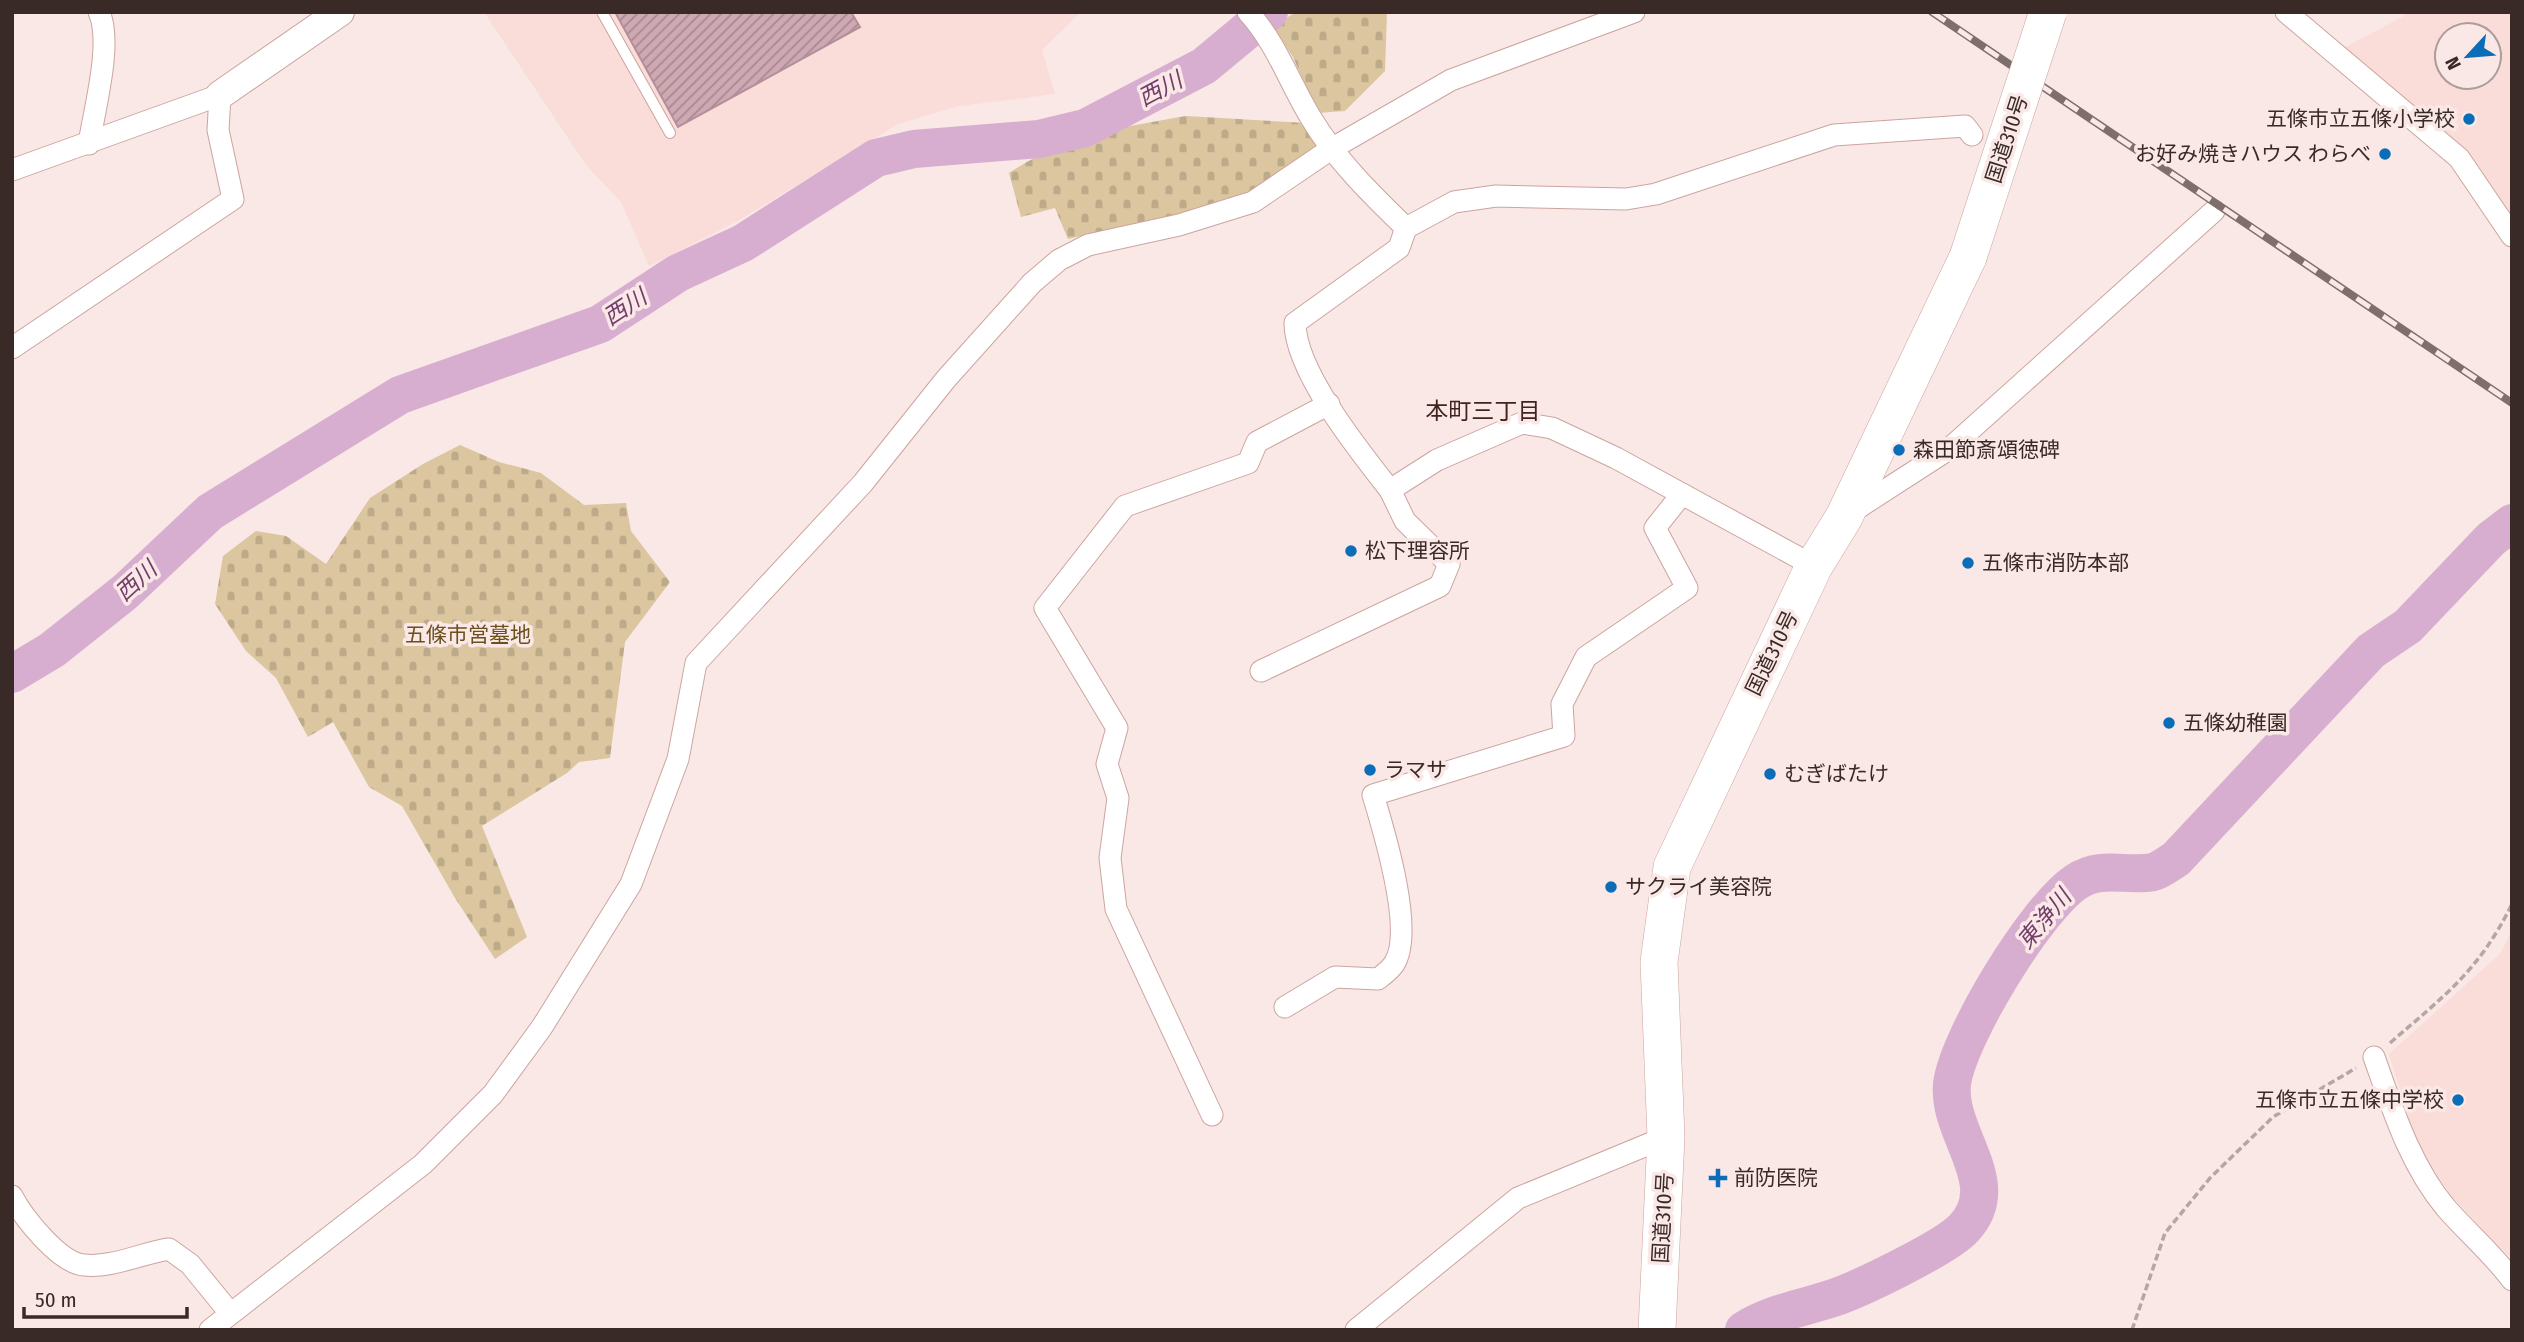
<svg xmlns="http://www.w3.org/2000/svg" width="2524" height="1342" font-family="'Fira Sans Condensed','Noto Sans JP',sans-serif">
  <style>
    .built { fill: #fadcd8; fill-rule: evenodd }
    .cemetery { fill: url(#cemetery-stones) }
    .lines { fill: none; stroke-linecap: round; stroke-linejoin: round }
    .river { stroke: #d8aed0; stroke-width: 38 }
    .building { fill: url(#building-hatch); stroke: #b48f99; stroke-width: 2 }
    .lane-casing { stroke: #cca49f; stroke-width: 12 }
    .street-casing { stroke: #cca49f; stroke-width: 23 }
    .secondary-casing { stroke: #cca49f; stroke-width: 30 }
    .highway-casing { stroke: #cca49f; stroke-width: 38 }
    .path { stroke: #b6a5a3; stroke-width: 3.5; stroke-dasharray: 7 3.5; stroke-linecap: butt }
    .lane { stroke: #fff; stroke-width: 10 }
    .street { stroke: #fff; stroke-width: 21 }
    .secondary { stroke: #fff; stroke-width: 28 }
    .highway { stroke: #fff; stroke-width: 37 }
    .rail-casing { stroke: #7e6e6c; stroke-width: 8 }
    .rail { stroke: #f9e8e6; stroke-width: 5; stroke-dasharray: 16; stroke-linecap: butt }
    .highway-bridge-casing { stroke: #cca49f; stroke-width: 38; stroke-linecap: butt }
    .highway-bridge { stroke: #fff; stroke-width: 37 }
    .poi-dot { fill: #0b6cb8; stroke: #f9e8e6; stroke-width: 2.5 }
    .labels { text-anchor: middle; stroke-width: 7; stroke-linejoin: round; paint-order: stroke }
    .poi-label { font-size: 21px; fill: #392927; stroke: #f9e8e6; text-anchor: start }
    .street-label { font-size: 21px; fill: #392927; stroke: #f9e8e6 }
    .park-label { font-size: 21px; fill: #6b501b; stroke: #f9e8e6 }
    .water-label { font-size: 23px; font-style: italic; fill: #723d6b; stroke: #f9e8e6 }
    .neighbourhood-label { font-size: 23px; fill: #41221f; stroke: #f9e8e6 }
  </style>
  <defs>
    <pattern id="cemetery-stones" width="16" height="16" patternUnits="userSpaceOnUse" patternTransform="scale(1.75)"><rect width="16" height="16" fill="#dbc69f"/><path d="M2 7V4a2 2 0 0 1 4 0v3zM10 15v-3a2 2 0 0 1 4 0v3z" fill="#bdaa89"/></pattern>
    <pattern id="building-hatch" width="6" height="6" patternUnits="userSpaceOnUse" patternTransform="scale(1.75)"><rect width="6" height="6" fill="#cea8b2"/><path d="M-1 1l2-2M0 6l6-6M5 7l2-2" fill="none" stroke="#a88991"/></pattern>
  </defs>
  <rect width="100%" height="100%" fill="#f9e8e6"/>
  <g class="built">
    <path d="M484 12H1081L1042 50 1055 94 959 106 898 124 736 222 649 266 621 202 586 165Z"/>
    <path d="M2402 12H2512V218L2475 161 2344 48 2404 16ZM2447 35H2489V77H2447Z"/>
    <path d="M2512 930V1259L2453 1198 2418 1147 2389 1054 2500 954Z"/>
  </g>
  <g class="cemetery">
    <path d="M1296 12H1387L1385 71 1345 111 1317 113 1293 57 1272 27Z"/>
    <path d="M1186 116 1306 123 1318 148 1248 193 1190 211 1068 239 1055 208 1021 217 1009 173C1069 134 1117 128 1186 116Z"/>
    <path d="M460 445 499 462 541 473 584 505 626 503 631 531 670 582 625 642 610 758 579 762 567 773 482 826 527 937 495 959 455 898 402 806 369 787 333 722 308 737 276 678 246 651 215 604 223 556 256 531 286 536 326 564 370 498 423 464Z"/>
  </g>
  <g class="lines">
    <g class="river">
      <path d="M12 674 52 650 125 592 210 512 400 395 600 324 678 273 743 243 876 158 914 149 1039 139 1085 128 1204 66 1269 12"/>
      <path d="M1744 1330C1771 1313 1803 1308 1833 1298 1860 1289 1947 1247 1964 1228 2006 1183 1947 1135 1952 1084 1958 1037 2036 909 2076 882 2101 865 2126 877 2153 872 2161 870 2169 863 2176 859L2371 651 2408 626 2491 539 2512 523"/>
    </g>
  </g>
  <path class="building" d="M615 12H851L860 27 678 127Z"/>
  <g class="lines">
    <defs>
      <path id="lane" d="M602 12 670 133"/>
      <g id="street">
        <path d="M1248 12C1277 44 1289 82 1311 118 1336 160 1371 194 1406 228"/>
        <path d="M2286 12 2459 158 2512 236"/>
        <path d="M89 144C94 110 113 43 99 12"/>
        <path d="M12 170 220 95 218 130 233 199 12 348"/>
        <path d="M1850 513 1949 449 2214 211"/>
        <path d="M1814 566 1616 458 1552 428 1522 423 1437 460 1390 490C1360 452 1295 371 1295 323L1399 248 1406 228 1454 202 1496 196 1626 199 1656 194 1834 135 1965 126 1972 135"/>
        <path d="M1261 671 1440 586 1449 564 1405 521 1390 490"/>
        <path d="M1285 1007 1335 977 1378 979C1383 975 1390 970 1394 964 1415 932 1384 831 1373 795L1564 736 1562 704 1586 657 1687 588 1655 528 1682 494"/>
        <path d="M2374 1057C2393 1110 2410 1165 2446 1208 2468 1233 2492 1253 2512 1280"/>
        <path d="M1212 1115 1116 909 1110 858 1118 798 1107 764 1117 728 1045 608 1125 506 1248 463 1257 442 1329 404"/>
        <path d="M12 1196C23 1217 59 1263 84 1265 112 1268 142 1253 169 1249L190 1264 230 1313"/>
        <path d="M210 1330 423 1164 493 1094 542 1027 631 884 678 759 696 663 863 483 946 379 1032 283 1059 260 1088 245 1179 225 1253 202 1331 149 1451 80 1634 12"/>
        <path d="M1356 1330 1518 1198 1666 1137"/>
      </g>
      <path id="secondary" d="M220 95 340 12"/>
      <path id="highway" d="M1657 1330 1666 1137 1659 962 1672 867 1814 566 1844 517 1968 257"/>
    </defs>
    <use href="#lane" class="lane-casing"/>
    <use href="#street" class="street-casing"/>
    <use href="#secondary" class="secondary-casing"/>
    <use href="#highway" class="highway-casing"/>
    <g class="path">
      <path d="M2390 1043C2444 996 2479 971 2512 904"/>
      <path d="M2132 1330 2165 1233 2210 1178 2273 1117 2356 1068"/>
    </g>
    <use href="#lane" class="lane"/>
    <use href="#street" class="street"/>
    <use href="#secondary" class="secondary"/>
    <use href="#highway" class="highway"/>
    <defs>
      <path id="rail" d="M1932 12 2512 403"/>
    </defs>
    <use href="#rail" class="rail-casing"/>
    <use href="#rail" class="rail"/>
    <defs>
      <path id="highway-bridge" d="M1968 257 2048 12"/>
    </defs>
    <use href="#highway-bridge" class="highway-bridge-casing"/>
    <use href="#highway-bridge" class="highway-bridge"/>
  </g>
  <g class="poi-dot">
    <circle cx="2469" cy="119" r="7"/>
    <circle cx="2385" cy="154" r="7"/>
    <circle cx="1899" cy="450" r="7"/>
    <circle cx="1351" cy="551" r="7"/>
    <circle cx="1968" cy="563" r="7"/>
    <circle cx="2169" cy="723" r="7"/>
    <circle cx="1370" cy="770" r="7"/>
    <circle cx="1770" cy="774" r="7"/>
    <circle cx="1611" cy="887" r="7"/>
    <circle cx="2458" cy="1100" r="7"/>
    <path d="M1714.5 1167.5h7v7h7v7h-7v7h-7v-7h-7v-7h7z"/>
  </g>
  <g class="labels">
    <g class="poi-label">
      <text x="2455" y="126" text-anchor="end">五條市立五條小学校</text>
      <text x="2371" y="161" text-anchor="end">お好み焼きハウス わらべ</text>
      <text x="1913" y="457">森田節斎頌徳碑</text>
      <text x="1365" y="558">松下理容所</text>
      <text x="1982" y="570">五條市消防本部</text>
      <text x="2183" y="730">五條幼稚園</text>
      <text x="1384" y="777">ラマサ</text>
      <text x="1784" y="781">むぎばたけ</text>
      <text x="1625" y="894">サクライ美容院</text>
      <text x="2444" y="1107" text-anchor="end">五條市立五條中学校</text>
      <text x="1734" y="1185">前防医院</text>
    </g>
    <g class="street-label">
      <text transform="translate(2007 139) rotate(-72)" y="7">国道310号</text>
      <text transform="translate(1772 653) rotate(-64)" y="7">国道310号</text>
      <text transform="translate(1663 1218) rotate(-87)" y="7">国道310号</text>
    </g>
    <g class="park-label">
      <text x="468" y="642">五條市営墓地</text>
    </g>
    <g class="water-label">
      <text transform="translate(1160 89) rotate(-28)" y="8">西川</text>
      <text transform="translate(625 307) rotate(-33)" y="8">西川</text>
      <text transform="translate(136 581) rotate(-42)" y="8">西川</text>
      <text transform="translate(2044 919) rotate(-50)" y="8">東浄川</text>
    </g>
    <g class="neighbourhood-label">
      <text x="1483" y="419">本町三丁目</text>
    </g>
  </g>
  <rect width="2524" height="1342" fill="none" stroke="#392927" stroke-width="28"/>
  <g transform="translate(2468 56) rotate(244)"><circle r="33" fill="#f9e8e6" stroke="#ac9c9a" stroke-width="2"/>
  <path d="M0-5L12 26L0 18L-12 26Z" fill="#0b6cb8"/>
  <text y="-10" font-size="19" font-weight="bold" text-anchor="middle" fill="#392927">N</text>
  </g>
  <path d="M24 1307v10h163v-10" fill="none" stroke="#392927" stroke-width="3.5"/>
  <text x="35" y="1307" font-size="21" fill="#392927" stroke="#f9e8e6" stroke-width="5" paint-order="stroke">50 m</text>
</svg>
